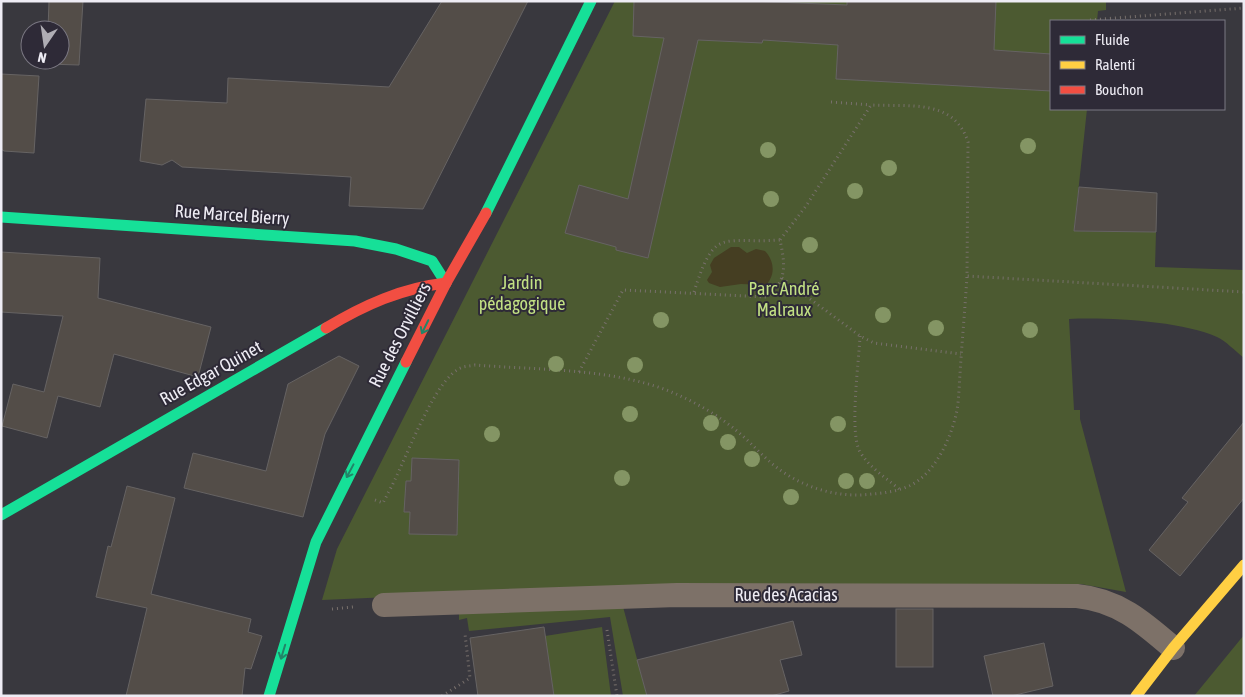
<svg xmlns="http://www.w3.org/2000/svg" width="1245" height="697" font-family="'Asap Condensed',sans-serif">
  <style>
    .green { fill: #4c5a31 }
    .sand { fill: #453e22 }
    .building { fill: #534d48; stroke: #666363 }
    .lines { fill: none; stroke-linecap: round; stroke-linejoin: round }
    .path { stroke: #78706c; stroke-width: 3; stroke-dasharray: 1 4; stroke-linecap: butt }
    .lane { stroke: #7d7168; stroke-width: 24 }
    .fast { stroke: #16e098; stroke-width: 11 }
    .slow { stroke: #ffcf43; stroke-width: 11 }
    .jam { stroke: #f24e42; stroke-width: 11 }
    .tree { fill: #849564 }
    .oneway { stroke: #228568 }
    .labels { text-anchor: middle; stroke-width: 4; stroke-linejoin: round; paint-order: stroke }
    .street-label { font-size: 18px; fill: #eeecf4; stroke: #2e2a37 }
    .park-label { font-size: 18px; fill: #c2e184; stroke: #2e2a37 }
  </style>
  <rect width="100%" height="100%" fill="#39383e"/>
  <g class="green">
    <path d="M615 1H1106V10L1098 11 1097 21H1051V109H1087L1074 231 1156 232 1155 267 1244 270V358C1235 351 1226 341 1217 337 1182 321 1107 317 1069 319L1074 410H1080V419L1126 592 1081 584 663 585 322 600 337 549Z"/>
    <path d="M622 603 647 696H623L610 617 469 631 467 618 459 620V609Z"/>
    <path d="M602 627 611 696H554L545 636Z"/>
    <path d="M1244 635V691L1239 696H1194Z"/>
  </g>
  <path class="sand" d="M731 247H739L747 253 756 249 765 251C774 260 776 275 766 285L741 284 720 287 709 283 707 280 712 272 710 265 714 258Z"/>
  <g class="building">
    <path d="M49 1H83L79 65 46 64V60H60V30H48Z"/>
    <path d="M442 1H528L423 209 349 206 351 177 182 167 172 160 162 165 140 161 146 99 227 103 228 78 389 87Z"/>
    <path d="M634 1H749L847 5V1H996L994 50 1051 54V91L836 79 838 45 763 40 762 43 698 40 648 258 616 250V247L565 233 579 185 628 199 664 38 633 36Z"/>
    <path d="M1 74 39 76 34 153 4 151 1 149Z"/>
    <path d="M1079 187 1157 193 1156 232 1074 231Z"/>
    <path d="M1 252 100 258 98 298 211 327 198 377 114 354 100 407 58 396 47 438 2 426 13 384 44 392 63 316 1 312Z"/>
    <path d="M339 356 359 366 325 434 303 517 184 488 193 453 266 471 288 384Z"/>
    <path d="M1244 422V498L1180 576 1149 550 1188 502 1182 498Z"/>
    <path d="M412 458 459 460 457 535 409 534 410 512H404L406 481H411Z"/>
    <path d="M127 486 175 498 151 594 251 619 248 632 262 636 251 669 245 668 242 696H126L147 608 96 597 108 546 111 547Z"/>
    <rect x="896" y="609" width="37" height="58"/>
    <path d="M793 621 802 655 780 660 789 691 771 696H647L637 660Z"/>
    <path d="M544 627 554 696H478L470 638Z"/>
    <path d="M1044 643 1053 686 1011 696H993L984 656Z"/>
  </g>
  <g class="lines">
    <g class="path">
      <path d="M1090 20 1244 8"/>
      <path d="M831 102 871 105"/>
      <path d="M782 278 860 336 874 343 961 354"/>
      <path d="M694 292C715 226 721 244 780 240"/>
      <path d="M860 336C859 361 849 433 860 452 870 468 885 477 899 489"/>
      <path d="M579 372 623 290 766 297C788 281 785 264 780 240L806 206 871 105C908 107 954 98 968 142L967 276 1244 292"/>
      <path d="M375 500 383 503 388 493C404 466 434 376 463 367 467 366 471 366 475 365 538 370 618 368 676 394 701 405 726 420 746 439 759 451 770 464 786 474 811 490 842 498 872 494 885 493 898 491 909 486 934 475 950 440 956 415 959 402 959 387 960 374 962 341 965 309 967 276"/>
      <path d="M332 609 353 607"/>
      <path d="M607 630 617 696"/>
      <path d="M442 696 470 678 465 634"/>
    </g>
    <path class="lane" d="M384 605 677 595 1077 596C1118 600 1143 622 1173 648"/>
    <g class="fast">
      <path d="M486 213 591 1"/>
      <path d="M1 217 355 241 396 249 432 261 446 283"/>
      <path d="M1 515 326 328"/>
      <path d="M269 696 316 542 406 362"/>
    </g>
    <path class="slow" d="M1136 696 1173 648 1244 565"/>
    <g class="jam">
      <path d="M326 328C364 305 402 288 446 283"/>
      <path d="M406 362 446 283 486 213"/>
    </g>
  </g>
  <g class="tree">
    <circle cx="1028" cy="146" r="8"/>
    <circle cx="768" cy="150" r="8"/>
    <circle cx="889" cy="168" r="8"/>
    <circle cx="855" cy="191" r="8"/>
    <circle cx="771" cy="199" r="8"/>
    <circle cx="810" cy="245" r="8"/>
    <circle cx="883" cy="315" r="8"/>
    <circle cx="661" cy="320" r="8"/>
    <circle cx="936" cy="328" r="8"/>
    <circle cx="1030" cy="330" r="8"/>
    <circle cx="556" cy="364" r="8"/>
    <circle cx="635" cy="365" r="8"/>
    <circle cx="630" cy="414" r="8"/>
    <circle cx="711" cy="423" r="8"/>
    <circle cx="838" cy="424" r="8"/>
    <circle cx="492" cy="434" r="8"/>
    <circle cx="728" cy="442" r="8"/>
    <circle cx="752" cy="459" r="8"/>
    <circle cx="622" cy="478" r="8"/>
    <circle cx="846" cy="481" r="8"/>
    <circle cx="867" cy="481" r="8"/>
    <circle cx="791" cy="497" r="8"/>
  </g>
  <defs><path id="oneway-shaft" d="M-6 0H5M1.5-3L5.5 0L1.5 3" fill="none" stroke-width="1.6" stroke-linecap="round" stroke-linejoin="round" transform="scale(1.25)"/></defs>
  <g class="oneway">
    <use href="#oneway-shaft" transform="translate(425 327) rotate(116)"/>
    <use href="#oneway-shaft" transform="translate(350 471) rotate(118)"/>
    <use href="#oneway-shaft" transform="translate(283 652) rotate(107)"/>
  </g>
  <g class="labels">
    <g class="street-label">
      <text transform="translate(232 215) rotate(4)" y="6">Rue Marcel Bierry</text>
      <text transform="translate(400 335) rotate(-63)" y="6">Rue des Orvilliers</text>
      <text transform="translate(211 373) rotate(-29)" y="6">Rue Edgar Quinet</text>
      <text x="786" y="601">Rue des Acacias</text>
    </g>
    <g class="park-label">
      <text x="522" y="289">Jardin<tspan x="522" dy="21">pédagogique</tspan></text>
      <text x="784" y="295">Parc André<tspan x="784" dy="21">Malraux</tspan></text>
    </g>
  </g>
  <rect width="1245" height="697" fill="none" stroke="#eeecf4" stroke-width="5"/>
  <rect x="1050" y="20" width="175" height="90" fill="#2e2a37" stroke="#7b7883"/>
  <rect x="1060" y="36" width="25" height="8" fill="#16e098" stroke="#7b7883"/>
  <text x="1095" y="45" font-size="15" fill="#eeecf4">Fluide</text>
  <rect x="1060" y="61" width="25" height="8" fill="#ffcf43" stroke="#7b7883"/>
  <text x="1095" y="70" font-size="15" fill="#eeecf4">Ralenti</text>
  <rect x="1060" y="86" width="25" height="8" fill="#f24e42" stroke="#7b7883"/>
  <text x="1095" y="95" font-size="15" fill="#eeecf4">Bouchon</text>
  <g transform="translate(45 45) rotate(193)"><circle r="24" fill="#2e2a37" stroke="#7b7883"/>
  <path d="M0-4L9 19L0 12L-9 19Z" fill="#afadb4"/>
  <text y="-8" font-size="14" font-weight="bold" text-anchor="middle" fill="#eeecf4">N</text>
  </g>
</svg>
